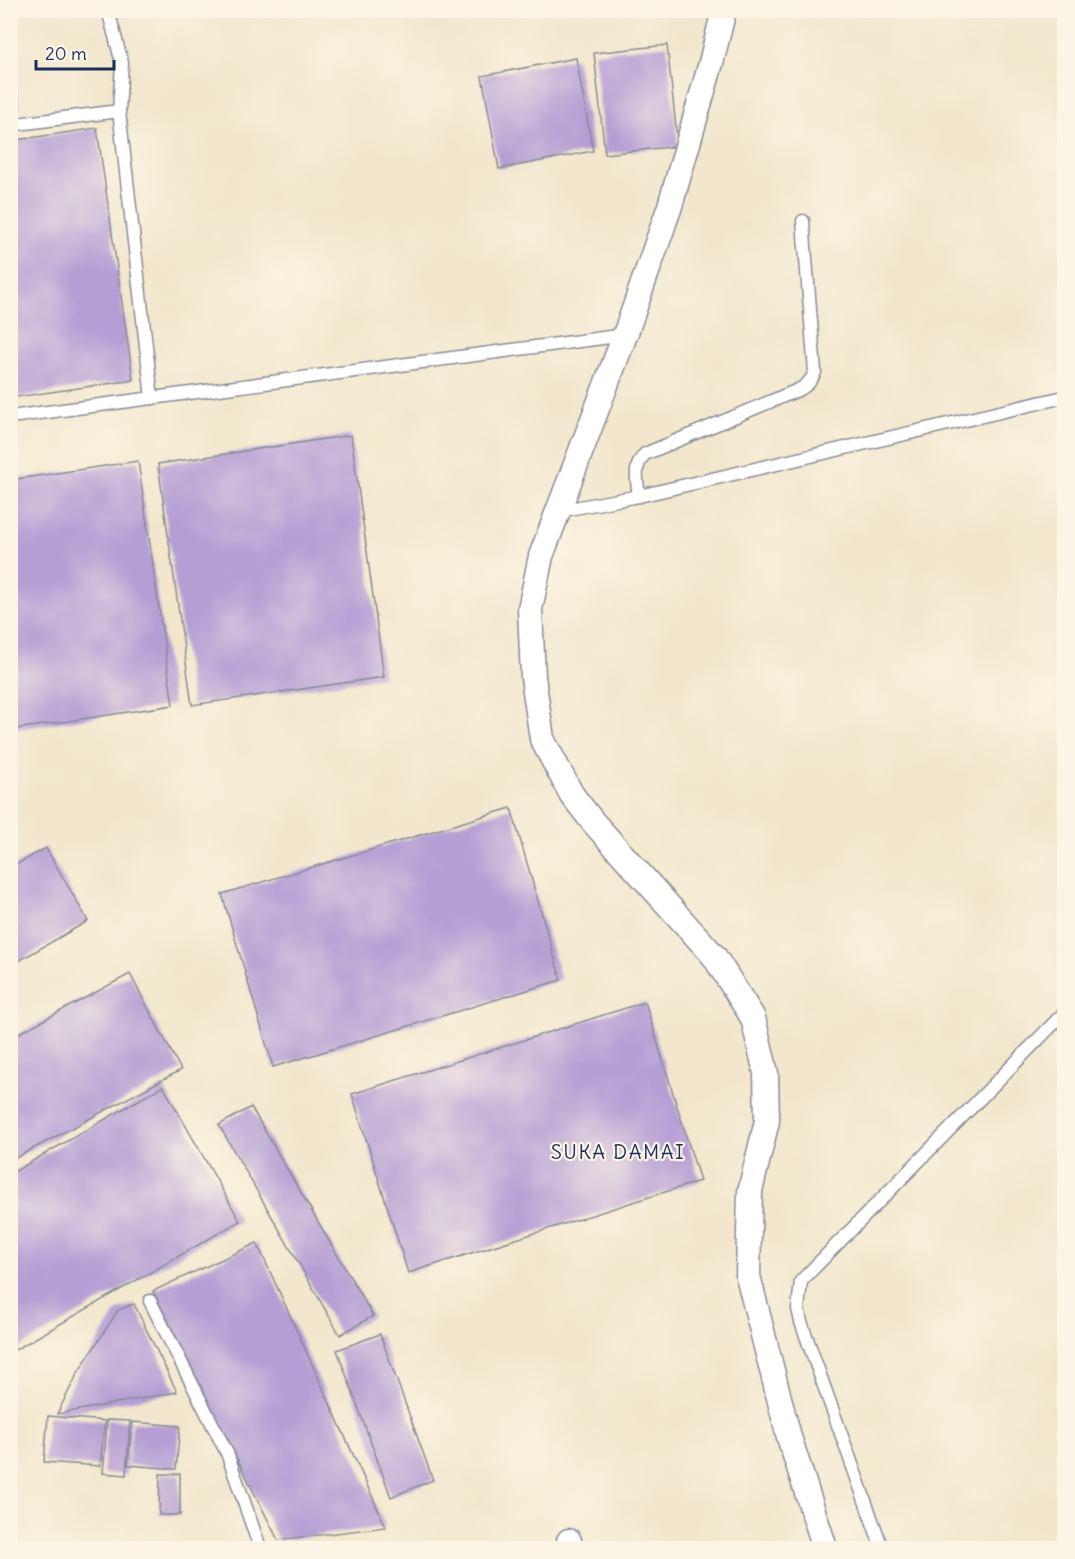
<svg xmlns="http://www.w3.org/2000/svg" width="1075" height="1559" font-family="Delius,sans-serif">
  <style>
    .building { fill: #b49ed4 }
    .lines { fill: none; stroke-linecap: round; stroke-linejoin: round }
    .service-casing { stroke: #868b95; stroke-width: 15 }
    .minor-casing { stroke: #868b95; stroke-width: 27 }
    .service { stroke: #fff; stroke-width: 12 }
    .minor { stroke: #fff; stroke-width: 24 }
    .labels { text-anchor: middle; stroke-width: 4.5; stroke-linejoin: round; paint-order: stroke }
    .quarter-label { font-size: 20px; letter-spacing: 1.5px; fill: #1b2f5e; stroke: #fcf5e5 }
  </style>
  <rect width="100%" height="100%" fill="#fcf5e5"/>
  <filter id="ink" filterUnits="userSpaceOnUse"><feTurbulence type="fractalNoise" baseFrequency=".0167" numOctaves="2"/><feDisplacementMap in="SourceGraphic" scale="12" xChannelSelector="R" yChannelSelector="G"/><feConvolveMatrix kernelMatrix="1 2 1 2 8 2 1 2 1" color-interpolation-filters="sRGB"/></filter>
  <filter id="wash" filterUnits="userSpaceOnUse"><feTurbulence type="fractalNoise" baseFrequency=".008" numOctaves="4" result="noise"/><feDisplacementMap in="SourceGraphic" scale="24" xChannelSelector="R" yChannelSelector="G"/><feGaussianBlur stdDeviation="1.35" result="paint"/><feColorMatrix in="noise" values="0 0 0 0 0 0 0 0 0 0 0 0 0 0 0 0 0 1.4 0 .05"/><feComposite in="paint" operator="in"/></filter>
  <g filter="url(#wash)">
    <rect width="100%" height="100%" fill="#f2e7cc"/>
    <g id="blocks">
      <g class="building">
        <path d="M667 45 678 146 605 154 594 53Z"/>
        <path d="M10 56 20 109 10 111Z"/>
        <path d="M576 58 593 151 499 169 482 76Z"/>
        <path d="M97 128 133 380 10 398V141Z"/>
        <path d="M351 435 384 677 192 705 158 464Z"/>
        <path d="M138 461 173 705 10 730V480Z"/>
        <path d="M511 808 561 980 273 1067 222 894Z"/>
        <path d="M46 848 88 921 10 966V868Z"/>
        <path d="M130 974 181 1070 10 1161V1038Z"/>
        <path d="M645 1002 700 1181 408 1273 352 1094Z"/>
        <path d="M163 1086 240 1221 15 1350 10 1341V1174Z"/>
        <path d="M251 1107 373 1316 340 1335 219 1125Z"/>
        <path d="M257 1243 386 1527 278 1540 153 1291Z"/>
        <path d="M134 1304 177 1392 57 1414 79 1371 118 1310Z"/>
        <path d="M380 1334 433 1480 391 1497 337 1350Z"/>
        <path d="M48 1416 105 1421 100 1466 44 1462Z"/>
        <path d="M107 1420 130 1421 126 1475 103 1473Z"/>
        <path d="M132 1422 180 1426 176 1469 128 1465Z"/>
        <path d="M160 1474H180V1515H159Z"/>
      </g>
    </g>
  </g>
  <g filter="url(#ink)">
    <use href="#blocks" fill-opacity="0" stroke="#868b95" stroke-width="1.5"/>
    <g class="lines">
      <defs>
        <g id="service">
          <path d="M108 10 122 63 119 111 152 398"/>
          <path d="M10 125 119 111"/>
          <path d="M10 417 625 335"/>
          <path d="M639 496C637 480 633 466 645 454L798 390C807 386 811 381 815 372L803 221"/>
          <path d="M558 511 639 496 1064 397"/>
          <path d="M150 1301 227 1453 260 1548"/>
          <path d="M882 1548 801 1322 798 1309 801 1281 1064 1013"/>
        </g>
        <g id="minor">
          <path d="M724 10 711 63 670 206 625 335 541 556 530 609 533 677 542 739 572 795 593 822 714 956 753 1018 766 1073 767 1121 750 1191 748 1276 789 1437 825 1548"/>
          <path d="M569 1541 571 1548"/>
        </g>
      </defs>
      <use href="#service" class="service-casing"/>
      <use href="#minor" class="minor-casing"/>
      <use href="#service" class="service"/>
      <use href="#minor" class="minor"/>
    </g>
  </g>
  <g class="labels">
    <g class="quarter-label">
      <text x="618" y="1159">SUKA DAMAI</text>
    </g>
  </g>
  <rect width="1075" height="1559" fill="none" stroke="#fcf5e5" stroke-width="36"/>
  <path d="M36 60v9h78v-9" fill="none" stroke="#1b2f5e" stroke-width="3"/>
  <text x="45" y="60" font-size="18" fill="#1b2f5e" stroke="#fcf5e5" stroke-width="4.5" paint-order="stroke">20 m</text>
</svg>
